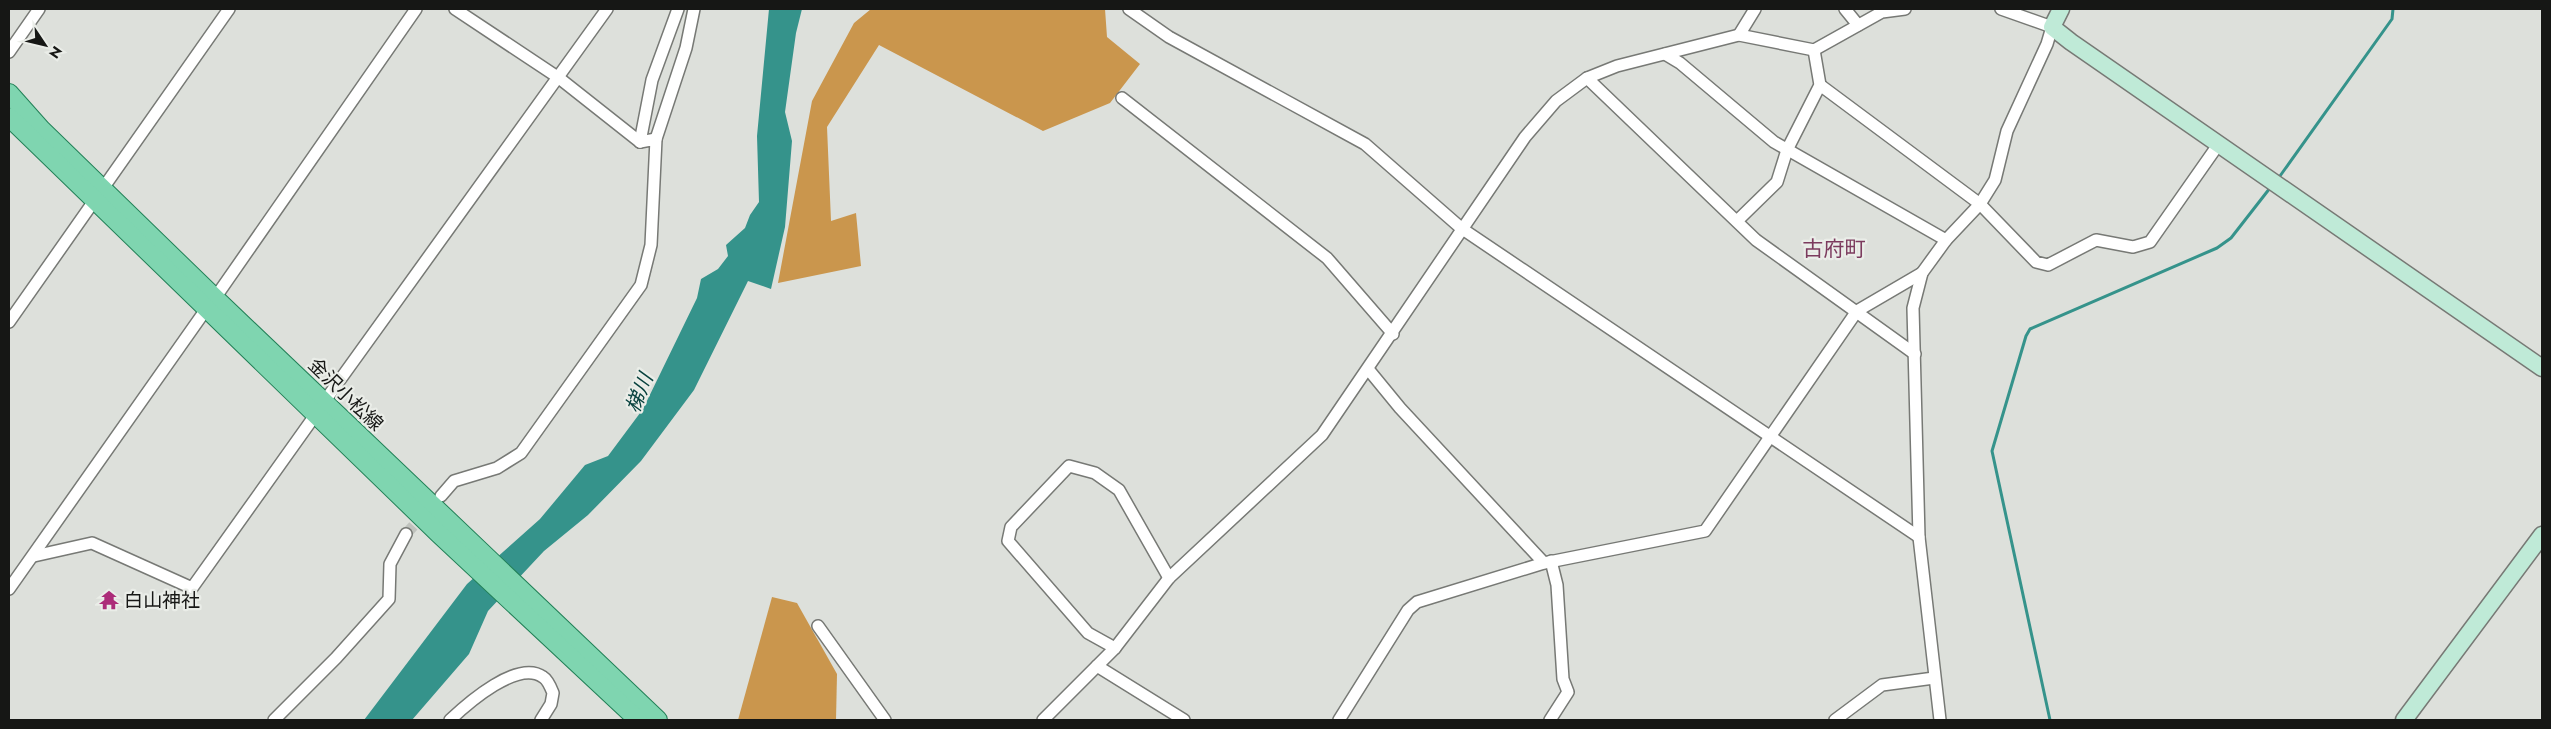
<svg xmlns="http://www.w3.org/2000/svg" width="2551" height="729" font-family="Jost,'Noto Sans JP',sans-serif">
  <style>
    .forest { fill: #ca964d }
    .water { fill: #35938b }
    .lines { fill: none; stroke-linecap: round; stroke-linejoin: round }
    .stream { stroke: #35938b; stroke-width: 3 }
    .street-tunnel { stroke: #bfc2bd; stroke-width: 11; stroke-dasharray: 11 5.5; stroke-linecap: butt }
    .street-casing { stroke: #777975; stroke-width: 14 }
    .secondary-casing { stroke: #777975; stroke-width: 19 }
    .primary-casing { stroke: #228057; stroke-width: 20 }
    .street { stroke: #fff; stroke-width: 11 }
    .secondary { stroke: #bfead7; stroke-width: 16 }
    .primary { stroke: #7fd5b0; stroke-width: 18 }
    .labels { text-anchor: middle; stroke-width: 4.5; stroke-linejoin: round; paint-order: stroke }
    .street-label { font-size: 19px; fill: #161715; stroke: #eaede8 }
    .poi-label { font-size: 19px; fill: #161715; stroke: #eaede8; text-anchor: start }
    .water-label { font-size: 20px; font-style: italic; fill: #08423e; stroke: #eaede8 }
    .quarter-label { font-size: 21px; fill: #7c3b5e; stroke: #eaede8 }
  </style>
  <rect width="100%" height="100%" fill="#dde0db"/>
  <g class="forest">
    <path d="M871 9H1105L1107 37 1140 64 1110 103 1043 131 879 45 827 127 831 221 856 213 861 266 778 283 812 101 854 23Z"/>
    <path d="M772 597 797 603 837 674 836 720H738Z"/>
  </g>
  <path class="water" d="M769 9H802L796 33 785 112 792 141 785 227 771 289 748 281 694 390 641 461 588 515 544 551 488 611 469 654 412 720H364L467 584 540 519 585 465 608 456 643 409 697 298 701 279 718 269 728 256 726 245 745 228 750 215 759 202 757 136Z"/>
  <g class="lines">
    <g class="stream">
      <path d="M2280 176 2392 19 2393 9"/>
      <path d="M2050 720 1992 451 2026 336 2030 329 2217 248 2231 238 2270 188"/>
    </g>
    <path class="street-tunnel" d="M406 534 425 513"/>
    <defs>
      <g id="street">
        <path d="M455 9 559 78 640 142"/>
        <path d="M1129 9 1169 37 1365 144 1461 228 1919 537"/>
        <path d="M1845 9 1858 25"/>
        <path d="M1739 35 1755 9"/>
        <path d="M9 52 39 9"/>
        <path d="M1665 54 1680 63 1774 142 1946 240"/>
        <path d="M1587 78 1756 240 1915 354"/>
        <path d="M1820 85 1980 204 2036 262 2048 265 2096 240 2133 247 2150 242 2218 145"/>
        <path d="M1122 98 1327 258 1393 334"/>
        <path d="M656 139 686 48 694 9"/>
        <path d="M640 142 652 80 678 9"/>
        <path d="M1737 221 1777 182 1787 150 1820 85 1814 50"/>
        <path d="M215 298 416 9"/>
        <path d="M9 322 229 9"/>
        <path d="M1368 369 1400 408 1544 563"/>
        <path d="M324 402 607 9"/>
        <path d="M441 496 454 481 497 468 521 453 641 285 651 245 656 139 640 142"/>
        <path d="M34 556 92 543 192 588 316 414"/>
        <path d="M9 589 207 308"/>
        <path d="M818 626 885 720"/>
        <path d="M1115 648 1088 633 1008 541 1011 527 1069 466 1095 473 1119 490 1169 578"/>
        <path d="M1097 666 1184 720"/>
        <path d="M274 720 336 658 389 599 390 564 406 534"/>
        <path d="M450 720C468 703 518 659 543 677 548 680 551 688 553 693L551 704 541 720"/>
        <path d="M1043 720 1115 648 1169 578 1322 435 1525 137 1556 101 1587 78 1617 66 1739 35 1814 50 1882 12 1905 9"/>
        <path d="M1339 720 1408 610 1417 602 1544 563 1705 531 1857 311 1922 273"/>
        <path d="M1550 720 1568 692 1563 679 1557 585 1551 561"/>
        <path d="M1835 720 1882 685 1934 678"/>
        <path d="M1940 720 1919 537 1913 308 1922 273 1946 240 1980 204 1995 180 2007 131 2047 44 2052 27 2001 9"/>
      </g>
      <g id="secondary">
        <path d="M2061 9 2052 27 2071 42 2542 368"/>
        <path d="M2404 720 2542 535"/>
      </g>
      <g id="primary">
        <path d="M9 93 41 129 215 298 658 720"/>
        <path d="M9 117 439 534 638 720"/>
      </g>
    </defs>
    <use href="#street" class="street-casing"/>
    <use href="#secondary" class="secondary-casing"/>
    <use href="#primary" class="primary-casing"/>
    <use href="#street" class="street"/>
    <use href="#secondary" class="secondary"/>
    <use href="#primary" class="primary"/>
  </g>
  <defs>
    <symbol id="temple-bare" viewBox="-9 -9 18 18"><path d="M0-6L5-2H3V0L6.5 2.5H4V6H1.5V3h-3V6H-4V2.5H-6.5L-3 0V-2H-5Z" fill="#ac2c79" stroke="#eaede8" stroke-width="2.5" paint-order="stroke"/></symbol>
  </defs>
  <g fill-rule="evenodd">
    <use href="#temple-bare" x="95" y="586" width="28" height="28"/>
  </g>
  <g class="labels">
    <g class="street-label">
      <text transform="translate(346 394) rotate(44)" y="7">金沢小松線</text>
    </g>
    <g class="poi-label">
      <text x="124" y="607">白山神社</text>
    </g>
    <g class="water-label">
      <text transform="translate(639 393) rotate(-68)" y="7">梯川</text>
    </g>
    <g class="quarter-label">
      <text x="1834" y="256">古府町</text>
    </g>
  </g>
  <rect width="2551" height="729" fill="none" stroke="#161715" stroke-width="20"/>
  <g transform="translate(45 45) rotate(125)" stroke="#eaede8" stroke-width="4" paint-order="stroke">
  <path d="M0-4L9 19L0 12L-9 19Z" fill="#161715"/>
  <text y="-8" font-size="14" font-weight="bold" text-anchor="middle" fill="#161715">N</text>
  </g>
</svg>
